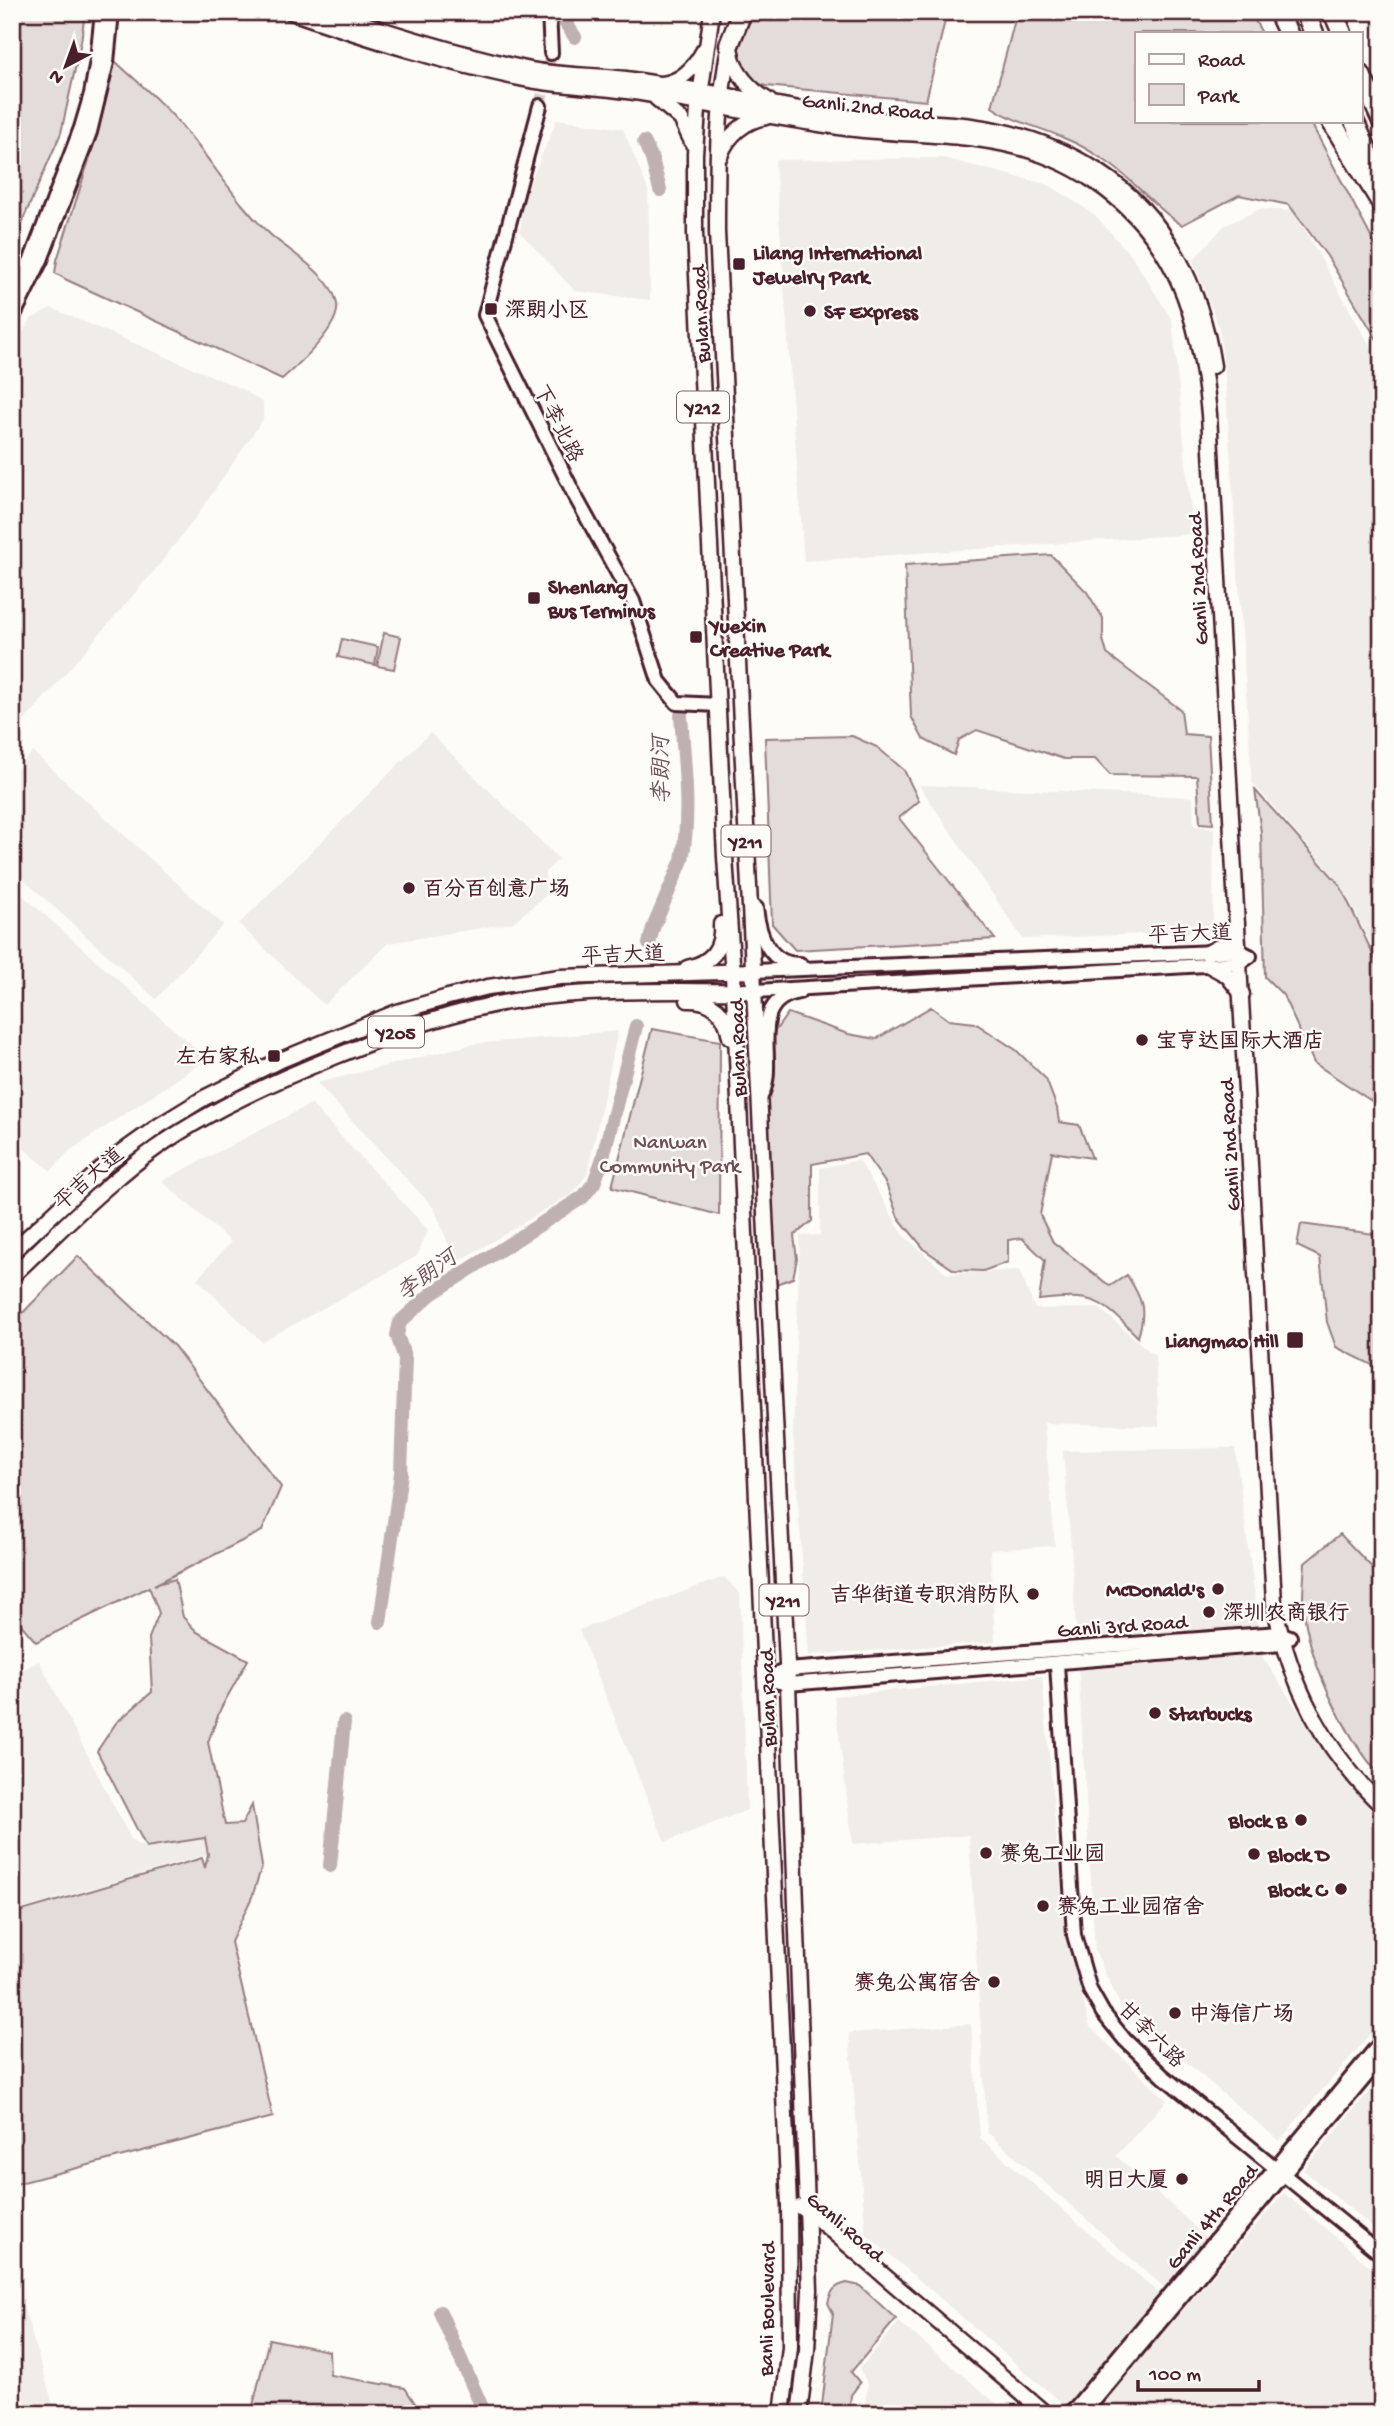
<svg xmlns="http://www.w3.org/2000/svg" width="1394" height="2426" font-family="'Gochi Hand','LXGW WenKai TC',sans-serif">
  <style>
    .built { fill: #f0ece8 }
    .green { fill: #e3dcda; stroke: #967e82; stroke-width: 2 }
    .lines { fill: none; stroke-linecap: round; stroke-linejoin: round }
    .river { stroke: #c0b1b1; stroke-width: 14 }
    .minor-tunnel { stroke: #d9d0ce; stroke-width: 12; stroke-dasharray: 12 6; stroke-linecap: butt }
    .minor-casing { stroke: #4a1f2b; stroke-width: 18 }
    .major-casing { stroke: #4a1f2b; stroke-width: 19 }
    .highway-casing { stroke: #4a1f2b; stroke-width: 23 }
    .minor { stroke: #fdfcf7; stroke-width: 12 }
    .major { stroke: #fdfcf7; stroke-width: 14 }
    .highway { stroke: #fdfcf7; stroke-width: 18 }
    .poi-dot { fill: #4a1f2b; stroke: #fdfcf7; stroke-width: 2.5 }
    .labels { text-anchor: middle; stroke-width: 5; stroke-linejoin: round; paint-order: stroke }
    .shield { fill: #fdfcf7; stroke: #806168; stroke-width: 2 }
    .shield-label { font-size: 19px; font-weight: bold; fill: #4a1f2b }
    .street-label { font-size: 21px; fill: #4a1f2b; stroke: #fdfcf7 }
    .poi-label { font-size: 21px; font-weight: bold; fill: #4a1f2b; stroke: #fdfcf7; text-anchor: start }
    .park-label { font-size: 21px; fill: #704e57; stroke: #fdfcf7 }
    .water-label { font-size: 23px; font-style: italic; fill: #73525a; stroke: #fdfcf7 }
  </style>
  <rect width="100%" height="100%" fill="#fdfcf7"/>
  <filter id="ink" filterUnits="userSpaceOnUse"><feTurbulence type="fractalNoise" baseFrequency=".0143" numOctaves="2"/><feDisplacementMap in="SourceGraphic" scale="14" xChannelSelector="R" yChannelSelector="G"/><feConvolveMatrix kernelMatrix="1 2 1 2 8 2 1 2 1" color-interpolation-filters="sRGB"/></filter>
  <g filter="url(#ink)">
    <g class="built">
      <path d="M557 119 623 129 648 190 650 300 575 291 520 232 525 195Z"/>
      <path d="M943 158 1049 185 1095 215 1133 258 1172 320 1193 534 804 561 775 160Z"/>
      <path d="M1260 209 1294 211 1382 367V967L1342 885 1252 782 1225 375 1219 327 1193 260 1224 226Z"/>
      <path d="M51 308 242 389 263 403V419L194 520 154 571 12 735V350L31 319Z"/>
      <path d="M430 733 559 859 545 872V896L512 923 388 943 324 1005 239 924Z"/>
      <path d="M33 752 223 925 156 999 12 869V774Z"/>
      <path d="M919 785 1193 797 1194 826 1214 828 1213 931 1023 939Z"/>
      <path d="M12 886 207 1059 68 1152 51 1171 12 1139Z"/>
      <path d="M618 1031 587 1174 573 1193 456 1263 434 1208 317 1083 474 1044Z"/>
      <path d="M311 1104 428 1230 417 1256 262 1342 197 1279 231 1242 162 1181Z"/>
      <path d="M859 1160 904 1236 947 1274 1019 1270 1035 1309 1099 1308 1155 1356 1159 1426 1044 1423 1055 1546 990 1550 995 1642 809 1655 793 1433 800 1236 820 1235V1168Z"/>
      <path d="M1235 1448 1263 1658 1317 1739 1353 1784 1382 1809V2020L1279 2141 1121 2007 1095 1951 1071 1546 1063 1451Z"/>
      <path d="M724 1577 740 1594 747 1810 665 1842 579 1630Z"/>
      <path d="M39 1661 131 1839 136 1844 146 1847 205 1838 208 1854 12 1912V1675Z"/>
      <path d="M1042 1676 1065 1933 1090 2027 1167 2100 1116 2156 1208 2239 1165 2288 987 2132 969 1835 853 1844 834 1696Z"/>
      <path d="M971 2024 980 2138 1161 2295 1065 2406 866 2234 849 2033Z"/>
      <path d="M1382 2076V2235L1303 2170Z"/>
      <path d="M1284 2193 1382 2277V2414H1093Z"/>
      <path d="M23 2306 56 2414H12V2308Z"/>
      <path d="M899 2322 1009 2414H863L868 2384 859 2369Z"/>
    </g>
    <g class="green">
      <path d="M12 12H85L81 42 61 133 12 245Z"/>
      <path d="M749 12H947L926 101 766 86C724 76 740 42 749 12Z"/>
      <path d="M1017 12H1250L1262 33H1137V121H1310L1382 258V348L1327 256 1289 205 1239 195 1182 225C1153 207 1133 178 1104 160 1092 152 1079 144 1066 139 1041 127 1015 123 992 107Z"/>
      <path d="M115 61C136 81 161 101 180 124 212 160 236 204 272 236 292 253 333 277 337 304 341 327 298 365 282 379L67 280 55 273 57 260 98 132Z"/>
      <path d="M1051 555 1087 592 1103 618V639L1107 654 1181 710 1184 734 1208 736 1213 824 1200 823 1197 776 1110 775 1095 759H1064L977 730 959 740 954 755 923 739 911 716 905 565Z"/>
      <path d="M384 633 401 637 394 669 377 666Z"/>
      <path d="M342 639 378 647 375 665 338 657Z"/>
      <path d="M852 736 877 747 904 770 919 801 899 818 995 939 795 950 772 924 765 738Z"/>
      <path d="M1255 790 1340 885 1382 973V1108L1314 1063 1283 995 1265 977 1261 832Z"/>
      <path d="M931 1007 949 1020 975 1023 1016 1050 1046 1079 1057 1108 1059 1122 1079 1125 1092 1158 1052 1152 1040 1215 1053 1242 1110 1286 1127 1275C1142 1299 1147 1309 1138 1337 1100 1298 1094 1294 1039 1300L1045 1260 1022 1238 1008 1240V1262L983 1271 954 1270 925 1250 898 1217 886 1184 865 1154 812 1164V1221L794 1236 797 1259 793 1278 773 1285 762 1056 770 1038 788 1013 848 1034 876 1039Z"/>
      <path d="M652 1029 720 1041 719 1215 612 1187Z"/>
      <path d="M1301 1224 1382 1235V1370L1336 1347 1327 1322 1320 1257 1297 1246Z"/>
      <path d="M78 1256 174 1346 281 1487 262 1531 154 1585 175 1579 183 1617 197 1632 248 1660 221 1708 208 1742 225 1825 242 1824 252 1805 262 1866 252 1897 231 1942 273 2117 12 2185V1914L202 1858 205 1868 208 1854 205 1838 146 1847 97 1751 116 1723 152 1692 149 1638 159 1613 149 1587 36 1642 12 1614V1324Z"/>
      <path d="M1340 1534 1382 1578V1622L1380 1624 1382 1626V1722L1375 1732 1382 1738V1778C1343 1733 1307 1662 1303 1601 1303 1589 1304 1575 1305 1563Z"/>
      <path d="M847 2283 860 2286 896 2319 851 2372 860 2383 851 2395 849 2414H821L833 2313 828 2303C831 2291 834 2286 847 2283Z"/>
      <path d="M269 2339 329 2351 330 2375 405 2388 422 2414H251Z"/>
    </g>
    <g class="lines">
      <g class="river">
        <path d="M561 16 575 37"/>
        <path d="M644 142 652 159 660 190"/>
        <path d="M649 944 653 928 682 860C691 813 684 763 681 715"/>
        <path d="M380 1622 401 1473 405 1359 397 1335 400 1322 431 1294 583 1197 594 1183 602 1161 636 1026"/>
        <path d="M330 1866 344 1722"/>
        <path d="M440 2312 485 2414"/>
      </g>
      <path class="minor-tunnel" d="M540 106 551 53"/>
      <defs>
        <g id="minor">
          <path d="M549 12 551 53"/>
          <path d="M540 106 485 315 575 496 633 601 659 681 677 703 718 705"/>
          <path d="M12 299 32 257 81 128 91 94 97 60 102 12"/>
          <path d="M12 319 41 260 90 132 107 62 112 12"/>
          <path d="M756 908C759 934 768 965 800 964"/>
          <path d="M754 971 1240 951 1250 956 1240 963 756 991"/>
          <path d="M760 1098C781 1065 743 1002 799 992"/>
          <path d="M1279 1633 1290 1637 1282 1644 788 1684 765 1679 787 1670Z"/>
          <path d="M1057 1664 1074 1935 1090 1990 1103 2013 1125 2040 1163 2076 1382 2255"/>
          <path d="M1068 2414 1076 2407 1382 2041"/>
          <path d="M1083 2414 1382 2057"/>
        </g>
        <g id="major">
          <path d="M291 12C367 38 445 63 524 79 558 86 593 86 627 91 698 101 768 117 839 127 931 140 1012 126 1094 181 1177 237 1200 319 1209 414L1274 1603C1290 1684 1322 1748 1382 1806"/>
          <path d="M328 12C393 34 459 54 526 69 559 76 593 75 626 79 697 89 768 104 839 116 883 123 927 120 971 126 1016 132 1061 147 1099 172 1167 216 1201 288 1213 366"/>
          <path d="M712 12 698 109 695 154V233L725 857 734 991 789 2205 790 2347 782 2414"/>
          <path d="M731 38C717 101 717 167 717 232L788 1684 810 2290 807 2350 799 2414"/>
          <path d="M731 52C734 73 751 90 769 101"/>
          <path d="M662 84C681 82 695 67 704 50"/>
          <path d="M656 98 681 119 693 144"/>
          <path d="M720 156C727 136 745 120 766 117"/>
          <path d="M1209 952C1222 946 1233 939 1237 923"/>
          <path d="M1207 964 1227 975 1242 994"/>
          <path d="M687 968C711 963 723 949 721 924"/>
          <path d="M688 1000C713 999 726 1013 730 1037"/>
          <path d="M12 1252 111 1160 160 1125 204 1098 276 1062 397 1012 448 997 488 987 560 977 754 971"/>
          <path d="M12 1276C48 1242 83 1206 121 1175 183 1122 260 1087 334 1057 398 1031 459 1008 527 999 602 988 680 992 756 991"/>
          <path d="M800 2207 806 2209 1046 2414"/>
        </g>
        <g id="highway">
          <path d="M1278 12 1288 33"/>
          <path d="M1305 12 1314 33"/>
          <path d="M1333 12 1342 33"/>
          <path d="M729 45 742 12"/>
          <path d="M1361 75 1382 121"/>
          <path d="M1331 121 1382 204"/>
          <path d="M1354 121 1382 182"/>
        </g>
      </defs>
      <use href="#minor" class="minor-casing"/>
      <use href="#major" class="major-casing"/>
      <use href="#highway" class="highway-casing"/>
      <use href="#minor" class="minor"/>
      <use href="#major" class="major"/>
      <use href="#highway" class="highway"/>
    </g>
  </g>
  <g class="poi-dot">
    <rect x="732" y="257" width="14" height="14" rx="3.5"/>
    <rect x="484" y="302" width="14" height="14" rx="3.5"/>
    <circle cx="810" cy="311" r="7"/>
    <rect x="527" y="591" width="14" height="14" rx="3.5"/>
    <rect x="689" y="630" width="14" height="14" rx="3.5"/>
    <circle cx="409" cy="888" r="7"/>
    <circle cx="1142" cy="1040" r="7"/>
    <rect x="267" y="1049" width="14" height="14" rx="3.5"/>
    <rect x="1286" y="1331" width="18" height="18" rx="3.5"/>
    <circle cx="1218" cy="1589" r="7"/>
    <circle cx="1033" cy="1594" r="7"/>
    <circle cx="1209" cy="1612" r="7"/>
    <circle cx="1155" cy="1713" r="7"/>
    <circle cx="1301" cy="1820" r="7"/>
    <circle cx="986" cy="1853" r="7"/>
    <circle cx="1254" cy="1854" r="7"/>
    <circle cx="1341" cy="1889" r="7"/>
    <circle cx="1043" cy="1906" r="7"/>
    <circle cx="994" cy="1982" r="7"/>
    <circle cx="1175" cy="2013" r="7"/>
    <circle cx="1182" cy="2179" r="7"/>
  </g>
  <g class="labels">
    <g class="shield">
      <rect x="677" y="391.5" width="52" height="31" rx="5"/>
      <rect x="721.5" y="825.5" width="49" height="31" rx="5"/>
      <rect x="368" y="1016.5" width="56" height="31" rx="5"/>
      <rect x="759.5" y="1584.5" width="49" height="31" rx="5"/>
    </g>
    <g class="shield-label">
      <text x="703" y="414">Y212</text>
      <text x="746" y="848">Y211</text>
      <text x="396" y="1039">Y205</text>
      <text x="784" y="1607">Y211</text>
    </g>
    <g class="street-label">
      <text transform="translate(868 106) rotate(6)" y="7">Ganli 2nd Road</text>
      <text transform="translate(700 314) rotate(-93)" y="7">Bulan Road</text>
      <text transform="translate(559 423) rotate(63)" y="7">下李北路</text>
      <text transform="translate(1197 579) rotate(-93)" y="7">Ganli 2nd Road</text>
      <text transform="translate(1190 933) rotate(-2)" y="7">平吉大道</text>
      <text transform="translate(623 954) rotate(-2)" y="7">平吉大道</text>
      <text transform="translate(737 1048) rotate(-92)" y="7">Bulan Road</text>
      <text transform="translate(1229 1145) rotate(-93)" y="7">Ganli 2nd Road</text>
      <text transform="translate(88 1178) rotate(-41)" y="7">平吉大道</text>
      <text transform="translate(1122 1625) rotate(-4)" y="7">Ganli 3rd Road</text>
      <text transform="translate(767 1698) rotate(-92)" y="7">Bulan Road</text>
      <text transform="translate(1152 2034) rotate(45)" y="7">甘李六路</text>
      <text transform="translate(1211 2216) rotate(-50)" y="7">Ganli 4th Road</text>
      <text transform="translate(846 2226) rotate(41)" y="7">Ganli Road</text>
      <text transform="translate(766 2309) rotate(-89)" y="7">Banli Boulevard</text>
    </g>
    <g class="poi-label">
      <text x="753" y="259">Lilang International<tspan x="753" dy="24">Jewelry Park</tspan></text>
      <text x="505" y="316">深朗小区</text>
      <text x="824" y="318">SF Express</text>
      <text x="548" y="593">Shenlang<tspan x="548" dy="24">Bus Terminus</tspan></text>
      <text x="710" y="632">Yuexin<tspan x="710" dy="24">Creative Park</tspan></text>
      <text x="423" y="895">百分百创意广场</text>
      <text x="1156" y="1047">宝亨达国际大酒店</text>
      <text x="260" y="1063" text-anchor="end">左右家私</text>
      <text x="1279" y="1347" text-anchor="end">Liangmao Hill</text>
      <text x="1204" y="1596" text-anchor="end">McDonald's</text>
      <text x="1019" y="1601" text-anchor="end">吉华街道专职消防队</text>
      <text x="1223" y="1619">深圳农商银行</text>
      <text x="1169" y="1720">Starbucks</text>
      <text x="1287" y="1827" text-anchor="end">Block B</text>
      <text x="1000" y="1860">赛兔工业园</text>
      <text x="1268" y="1861">Block D</text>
      <text x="1327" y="1896" text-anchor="end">Block C</text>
      <text x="1057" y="1913">赛兔工业园宿舍</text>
      <text x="980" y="1989" text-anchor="end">赛兔公寓宿舍</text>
      <text x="1189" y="2020">中海信广场</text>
      <text x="1168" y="2186" text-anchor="end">明日大厦</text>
    </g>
    <g class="park-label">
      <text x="670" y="1148">Nanwan<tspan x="670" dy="24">Community Park</tspan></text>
    </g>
    <g class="water-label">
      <text transform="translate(660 770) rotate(-91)" y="8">李朗河</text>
      <text transform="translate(426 1274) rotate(-37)" y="8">李朗河</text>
    </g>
  </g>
  <rect width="1394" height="2426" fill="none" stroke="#fdfcf7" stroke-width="42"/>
  <rect x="21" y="21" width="1352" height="2384" fill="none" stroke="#4a1f2b" stroke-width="2.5" filter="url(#ink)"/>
  <rect x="1135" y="32" width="228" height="91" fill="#fdfcf7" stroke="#b5a4a5" stroke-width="2"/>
  <rect x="1149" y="54" width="35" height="10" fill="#fdfcf7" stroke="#b5a4a5" stroke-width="2"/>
  <text x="1198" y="66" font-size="21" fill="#4a1f2b">Road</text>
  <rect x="1149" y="84" width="35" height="21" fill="#e3dcda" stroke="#b5a4a5" stroke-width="2"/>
  <text x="1198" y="102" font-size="21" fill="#4a1f2b">Park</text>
  <g transform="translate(66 66) rotate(221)" stroke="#fdfcf7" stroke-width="5" paint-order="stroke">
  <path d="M0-5L12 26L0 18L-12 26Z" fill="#4a1f2b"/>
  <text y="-10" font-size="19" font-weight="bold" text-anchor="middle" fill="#4a1f2b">N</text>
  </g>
  <path d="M1138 2380v10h121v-10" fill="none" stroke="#4a1f2b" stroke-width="3.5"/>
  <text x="1149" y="2380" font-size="21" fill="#4a1f2b" stroke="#fdfcf7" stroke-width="5" paint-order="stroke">100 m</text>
</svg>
